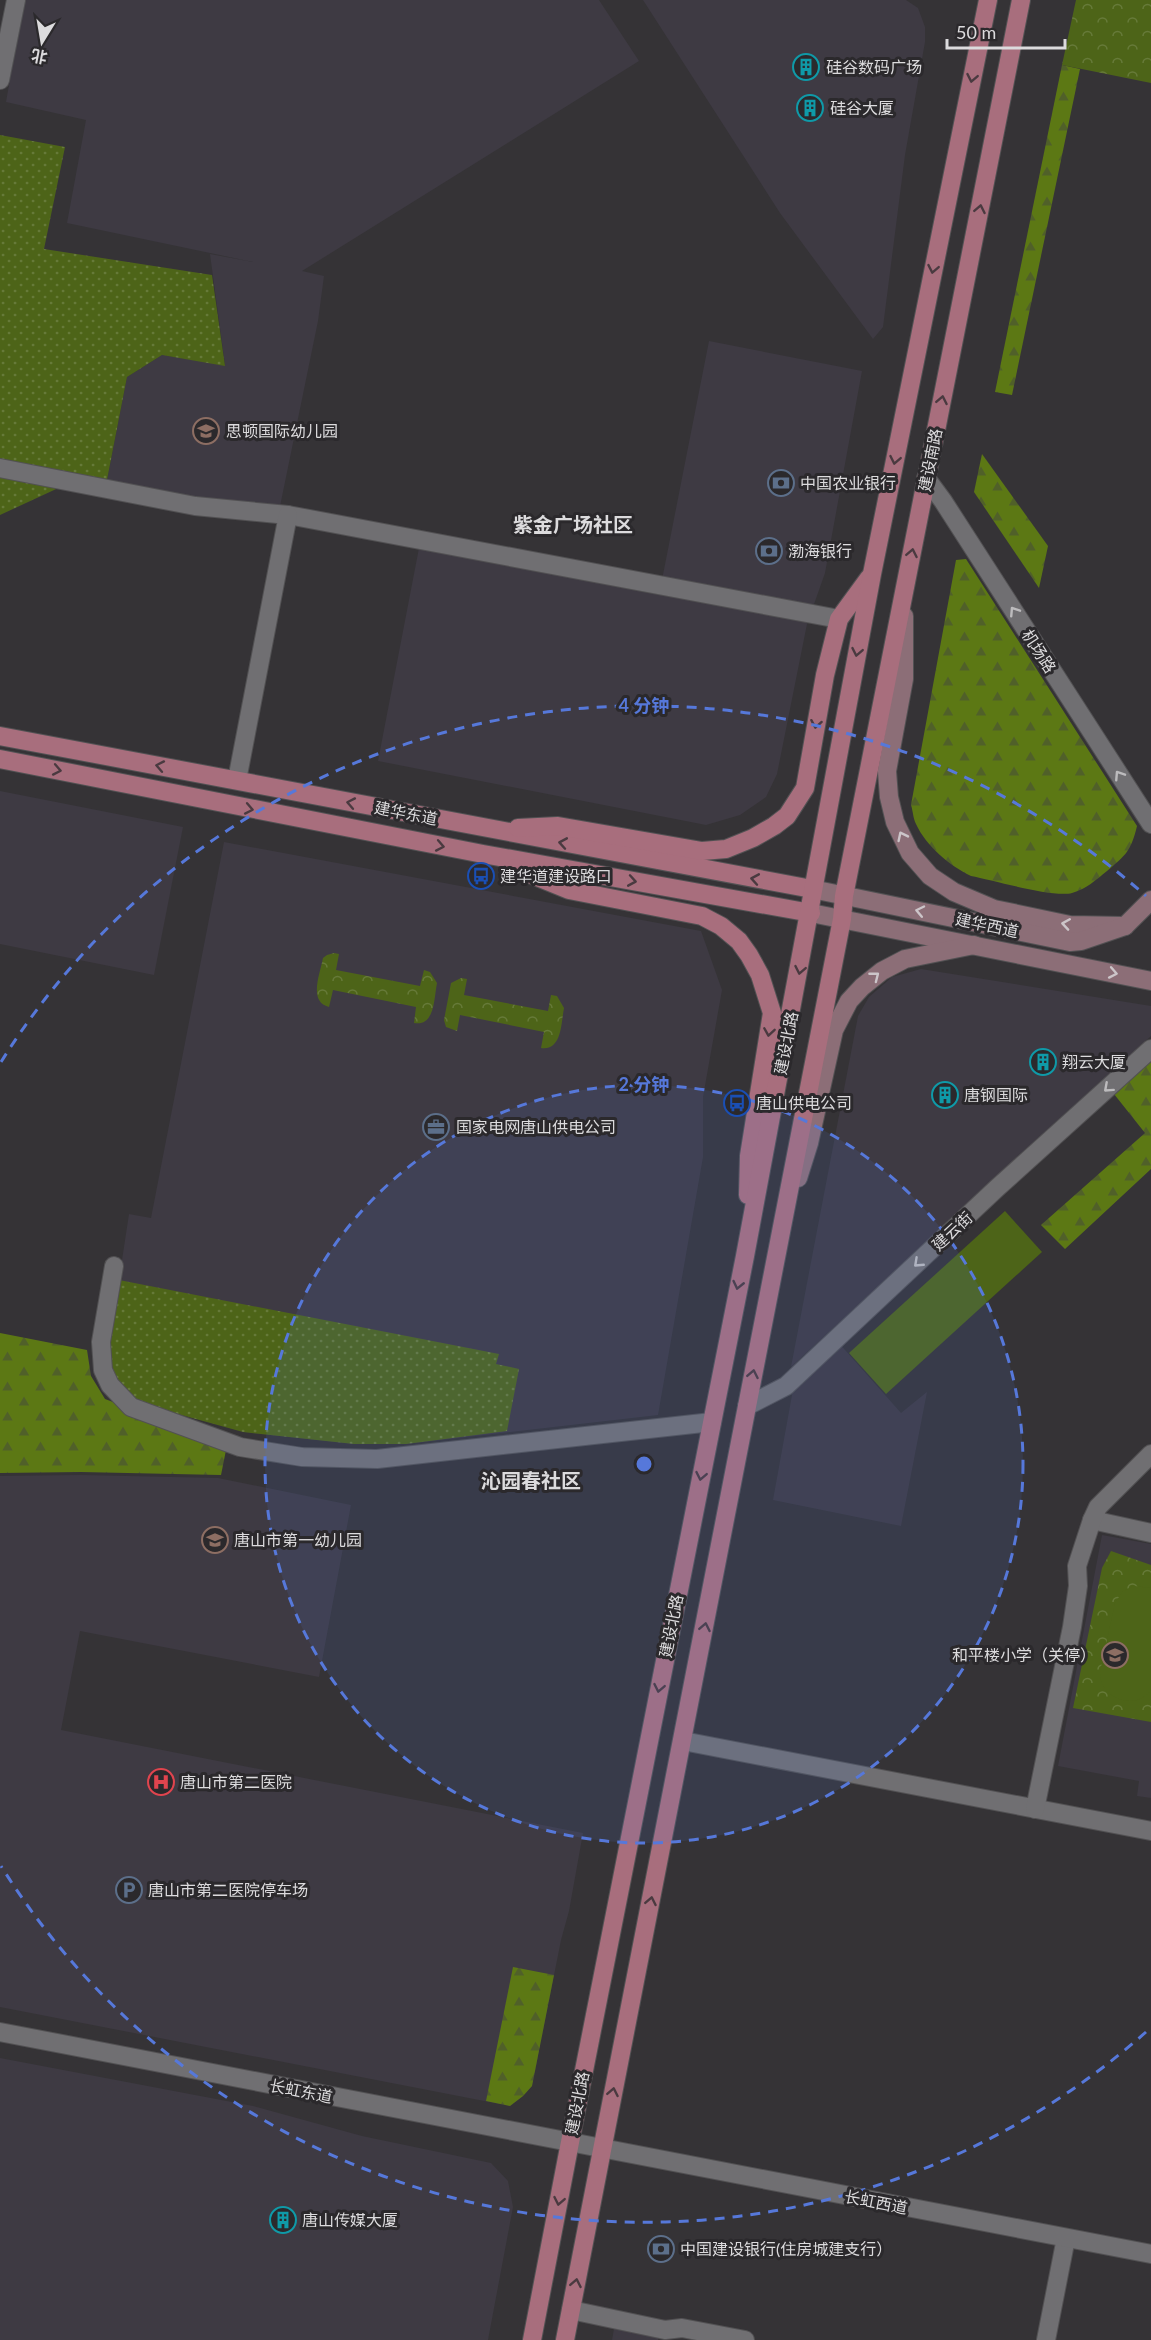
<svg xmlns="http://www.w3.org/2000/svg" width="1151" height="2340" font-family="Lato,'Noto Sans SC',sans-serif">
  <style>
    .built { fill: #3e3a43 }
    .forest { fill: url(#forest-firs) }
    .park { fill: url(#park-crowns) }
    .garden { fill: url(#garden-dots) }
    .pitch { fill: #4d6418 }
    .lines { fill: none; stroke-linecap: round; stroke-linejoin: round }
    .minor-casing { stroke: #525153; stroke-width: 20 }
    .tertiary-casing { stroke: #525153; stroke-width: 20 }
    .secondary-casing { stroke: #525153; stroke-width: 20 }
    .primary-casing { stroke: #525153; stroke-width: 20 }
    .minor { stroke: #706f72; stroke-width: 18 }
    .tertiary { stroke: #706f72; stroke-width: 18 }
    .secondary { stroke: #8c6e77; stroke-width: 18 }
    .primary { stroke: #a86e7d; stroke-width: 18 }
    .oneway { stroke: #4a3a40 }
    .oneway2 { stroke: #bcbbbd }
    .oneway3 { stroke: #ccc5c9 }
    .ring { fill: none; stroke: #5678da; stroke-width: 3; stroke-dasharray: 10 8 }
    .labels { text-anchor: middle; stroke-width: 6; stroke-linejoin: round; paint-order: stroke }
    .poi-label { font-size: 16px; fill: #dcdbdd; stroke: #2b292c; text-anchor: start }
    .street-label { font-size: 16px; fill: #dcdbdd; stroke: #2b292c }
    .quarter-label { font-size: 20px; font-weight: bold; fill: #dcdbdd; stroke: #2b292c }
    .centre { fill: #5678da; stroke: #2b292c; stroke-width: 3 }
    .ring-label { font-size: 18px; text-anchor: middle; font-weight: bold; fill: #5678da; stroke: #2b292c; stroke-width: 6; stroke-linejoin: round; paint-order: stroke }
  </style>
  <defs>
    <pattern id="forest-firs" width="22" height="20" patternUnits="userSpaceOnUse" patternTransform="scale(1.5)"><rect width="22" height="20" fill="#5c7814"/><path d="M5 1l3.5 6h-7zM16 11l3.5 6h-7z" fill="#506029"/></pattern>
    <pattern id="park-crowns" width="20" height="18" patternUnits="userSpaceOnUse" patternTransform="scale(1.5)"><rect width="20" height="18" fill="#4d6418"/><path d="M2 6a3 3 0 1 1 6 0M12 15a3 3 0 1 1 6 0" fill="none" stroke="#667a39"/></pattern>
    <pattern id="garden-dots" width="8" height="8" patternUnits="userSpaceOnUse" patternTransform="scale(1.5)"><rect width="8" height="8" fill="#4d6418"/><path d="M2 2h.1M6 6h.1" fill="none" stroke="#667a39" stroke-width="1.8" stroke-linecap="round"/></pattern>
  </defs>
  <rect width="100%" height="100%" fill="#353336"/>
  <g class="built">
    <path d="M24 0H599L639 61 302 271 324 276 318 321 277 521 106 485 127 377 162 355 225 365 210 254 253 262 67 223 86 120 6 102Z"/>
    <path d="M643 0H906L918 8 925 27V42L905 155 883 327 873 339 780 213Z"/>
    <path d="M709 341 862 371 825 573 807 624 777 774 766 797 740 815 706 825 378 761 419 548 659 595Z"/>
    <path d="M0 791 183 827 154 975 0 944Z"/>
    <path d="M224 842 701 931 722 990 703 1097V1157L658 1415 406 1444H354L243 1432 119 1280 129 1214 151 1218Z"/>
    <path d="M921 969 1151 1006V1036L791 1367 858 1016 869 997 892 977Z"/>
    <path d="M837 1341 901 1413 927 1392 901 1526 773 1500 794 1384Z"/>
    <path d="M81 1475 218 1478 351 1505 319 1677 80 1631 61 1730 583 1833 569 1911 561 1940 532 2086 523 2096 510 2106 0 2007V1476Z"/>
    <path d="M1102 1535 1151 1544V1798L1137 1796 1139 1781 1058 1766Z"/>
    <path d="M0 2058 253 2106 362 2136 491 2163 508 2181 513 2207 488 2340H0Z"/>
    <path d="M614 2329 658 2337V2340H612Z"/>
  </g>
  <g class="forest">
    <path d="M1062 65 1080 69 1012 395 995 392Z"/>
    <path d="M982 454 1048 546 1039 588 974 492Z"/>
    <path d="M966 559 1137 826C1131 851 1126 855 1107 871 1096 880 1086 889 1072 893 1053 898 993 880 971 876 950 866 926 846 916 824 913 818 913 811 911 805L956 560Z"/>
    <path d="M1151 1060V1169L1065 1249 1041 1225 1145 1133 1114 1094Z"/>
    <path d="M0 1333 87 1350 91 1376 105 1399 227 1445 221 1475 81 1472 0 1473Z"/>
    <path d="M513 1967 554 1975 532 2086 523 2096 510 2106 486 2101Z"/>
  </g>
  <g class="park">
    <path d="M1076 0H1151V83L1062 65Z"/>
    <path d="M334 953 339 954 336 970 420 986 424 970 430 972 437 983C434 998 435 1027 414 1023L416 1007 333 990 329 1007C308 1002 320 974 323 958L327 955Z"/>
    <path d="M461 978 467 979 464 995 548 1011 551 995 557 996 564 1008C561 1023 562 1051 541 1048L544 1032 460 1015 457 1031 446 1027 444 1020 451 983Z"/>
    <path d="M1111 1551 1151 1565V1722L1073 1708 1102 1568Z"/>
  </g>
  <g class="garden">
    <path d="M0 135 65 147 44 249 212 275 225 366 162 355 127 377 106 485 80 478 0 515Z"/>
    <path d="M119 1280 499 1354 496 1364 519 1369 507 1431 406 1444H354L243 1432 138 1403 115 1385 108 1353Z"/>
  </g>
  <g class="pitch">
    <path d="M1005 1211 1042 1252 886 1394 849 1353Z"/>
    <path d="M1134 1586 1151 1588V1690C1135 1712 1099 1698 1100 1672L1115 1603 1123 1591Z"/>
  </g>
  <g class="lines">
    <defs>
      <g id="minor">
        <path d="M0 80 16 0"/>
        <path d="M0 468 195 506 288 515 839 619"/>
        <path d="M237 780 288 515"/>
        <path d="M114 1266 101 1342 103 1370 110 1385 131 1407 240 1447 302 1457 377 1459 712 1422"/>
        <path d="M747 1406 786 1386 997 1188 1151 1049"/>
        <path d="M1092 1520 1151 1533"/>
        <path d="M683 1741 1151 1831"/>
        <path d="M1035 1809 1072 1627 1078 1586 1077 1566 1092 1520 1098 1507 1151 1454"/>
        <path d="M571 2310 665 2330 682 2328 745 2340"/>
        <path d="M1046 2340 1066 2238"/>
      </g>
      <g id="tertiary">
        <path d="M926 478 943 501 1151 824"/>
        <path d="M0 2032 1151 2254"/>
      </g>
      <g id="secondary">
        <path d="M904 616V679L887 771 889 797 895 822 910 853 930 876 954 892 994 909 1070 925 1125 926"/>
        <path d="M812 889 1070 942 1081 941 1125 926 1151 900"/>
        <path d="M811 913 1151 981"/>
        <path d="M798 1178 809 1143 834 1030 849 1001 862 987 882 971 905 959 974 945"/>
      </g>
      <g id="primary">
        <path d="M0 736 812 889"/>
        <path d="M0 759 483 854 811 913"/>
        <path d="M518 828 558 826 702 851 726 849 753 838 774 826 787 816 805 788 825 675 839 619 869 578"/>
        <path d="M515 868 569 890 702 916 721 926 739 941 749 955 760 975 772 1013 749 1156 748 1195"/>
        <path d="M532 2340 576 2111 745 1256 872 574 988 0"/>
        <path d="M565 2340 842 919 844 896 1021 0"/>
      </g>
    </defs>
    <use href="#minor" class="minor-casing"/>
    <use href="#tertiary" class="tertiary-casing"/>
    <use href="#secondary" class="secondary-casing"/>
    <use href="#primary" class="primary-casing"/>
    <use href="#minor" class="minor"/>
    <use href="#tertiary" class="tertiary"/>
    <use href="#secondary" class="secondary"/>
    <use href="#primary" class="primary"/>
  </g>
  <defs><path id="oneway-chevron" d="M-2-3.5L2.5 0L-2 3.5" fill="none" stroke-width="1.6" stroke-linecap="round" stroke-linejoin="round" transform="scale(1.5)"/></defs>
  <g class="oneway">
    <use href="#oneway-chevron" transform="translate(972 78) rotate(101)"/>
    <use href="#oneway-chevron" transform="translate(980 209) rotate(-79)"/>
    <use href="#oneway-chevron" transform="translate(933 269) rotate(101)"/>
    <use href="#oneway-chevron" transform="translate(942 400) rotate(-79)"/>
    <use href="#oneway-chevron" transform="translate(895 460) rotate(101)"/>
    <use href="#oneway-chevron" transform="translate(912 553) rotate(-79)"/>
    <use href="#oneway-chevron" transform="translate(857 652) rotate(101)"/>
    <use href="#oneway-chevron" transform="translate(816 724) rotate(100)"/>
    <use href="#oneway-chevron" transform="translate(160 766) rotate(-169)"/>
    <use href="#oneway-chevron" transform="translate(57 770) rotate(11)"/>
    <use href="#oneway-chevron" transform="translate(351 803) rotate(-169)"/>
    <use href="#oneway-chevron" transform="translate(249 809) rotate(11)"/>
    <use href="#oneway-chevron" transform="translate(563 843) rotate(-170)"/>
    <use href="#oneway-chevron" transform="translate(440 846) rotate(11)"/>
    <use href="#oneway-chevron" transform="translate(755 879) rotate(-170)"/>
    <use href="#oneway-chevron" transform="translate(632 881) rotate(10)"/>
    <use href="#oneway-chevron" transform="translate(800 970) rotate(101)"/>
    <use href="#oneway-chevron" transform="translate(769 1032) rotate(99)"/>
    <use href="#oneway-chevron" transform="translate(738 1285) rotate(103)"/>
    <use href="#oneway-chevron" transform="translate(753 1374) rotate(-79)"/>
    <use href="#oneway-chevron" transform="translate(701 1476) rotate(101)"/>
    <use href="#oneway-chevron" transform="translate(705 1627) rotate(-79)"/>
    <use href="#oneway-chevron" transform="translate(659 1688) rotate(101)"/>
    <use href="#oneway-chevron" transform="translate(651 1901) rotate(-79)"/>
    <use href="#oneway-chevron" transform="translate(613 2092) rotate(-79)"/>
    <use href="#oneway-chevron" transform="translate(559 2201) rotate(101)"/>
    <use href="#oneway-chevron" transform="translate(576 2283) rotate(-79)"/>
  </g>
  <g class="oneway2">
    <use href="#oneway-chevron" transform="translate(1014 611) rotate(-123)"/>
    <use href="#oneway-chevron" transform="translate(1119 775) rotate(-123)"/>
    <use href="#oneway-chevron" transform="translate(1108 1088) rotate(138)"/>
    <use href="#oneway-chevron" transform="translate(918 1263) rotate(137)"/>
  </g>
  <g class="oneway3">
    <use href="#oneway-chevron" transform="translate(902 836) rotate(-116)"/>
    <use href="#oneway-chevron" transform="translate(920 911) rotate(-168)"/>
    <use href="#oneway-chevron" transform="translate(1066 924) rotate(-171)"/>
    <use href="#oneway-chevron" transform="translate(1113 973) rotate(11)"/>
    <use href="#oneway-chevron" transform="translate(875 976) rotate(-38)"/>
  </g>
  <circle cx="644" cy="1464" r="379" fill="#5678da" fill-opacity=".12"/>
  <g class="ring">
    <circle cx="644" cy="1464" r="379"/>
    <path d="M1146 2032A758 758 0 0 1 1 1866M1 1062A758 758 0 0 1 1146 896"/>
  </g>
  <defs>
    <symbol id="building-ring" viewBox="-11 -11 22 22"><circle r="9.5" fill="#2b292c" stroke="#0f9aa8" stroke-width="1.5"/><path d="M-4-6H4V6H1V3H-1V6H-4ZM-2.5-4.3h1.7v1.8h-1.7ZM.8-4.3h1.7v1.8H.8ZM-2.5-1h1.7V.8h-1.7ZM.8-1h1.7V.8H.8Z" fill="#0f9aa8"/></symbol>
    <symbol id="school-ring" viewBox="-11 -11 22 22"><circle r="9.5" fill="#2b292c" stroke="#8d6e63" stroke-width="1.5"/><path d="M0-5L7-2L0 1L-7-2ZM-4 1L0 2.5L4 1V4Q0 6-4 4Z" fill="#8d6e63"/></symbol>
    <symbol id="bank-ring" viewBox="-11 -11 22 22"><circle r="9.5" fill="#2b292c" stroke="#5c6f8a" stroke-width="1.5"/><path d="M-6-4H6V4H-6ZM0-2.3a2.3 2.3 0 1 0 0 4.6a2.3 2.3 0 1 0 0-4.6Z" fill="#5c6f8a"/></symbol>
    <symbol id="bus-ring" viewBox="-11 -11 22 22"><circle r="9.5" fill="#2b292c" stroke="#1a4fb4" stroke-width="1.5"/><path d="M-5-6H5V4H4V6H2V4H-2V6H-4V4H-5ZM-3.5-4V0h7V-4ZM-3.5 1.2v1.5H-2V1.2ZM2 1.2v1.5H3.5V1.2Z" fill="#1a4fb4"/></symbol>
    <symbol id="office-ring" viewBox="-11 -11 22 22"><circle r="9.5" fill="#2b292c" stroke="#5c6f8a" stroke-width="1.5"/><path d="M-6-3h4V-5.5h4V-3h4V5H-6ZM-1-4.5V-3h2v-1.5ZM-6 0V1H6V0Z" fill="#5c6f8a"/></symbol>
    <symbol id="hospital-ring" viewBox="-11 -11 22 22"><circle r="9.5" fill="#2b292c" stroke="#e0444e" stroke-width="1.5"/><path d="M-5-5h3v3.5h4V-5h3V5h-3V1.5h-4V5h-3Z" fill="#e0444e"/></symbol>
    <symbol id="parking-ring" viewBox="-11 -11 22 22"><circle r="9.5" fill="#2b292c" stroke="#5c6f8a" stroke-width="1.5"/><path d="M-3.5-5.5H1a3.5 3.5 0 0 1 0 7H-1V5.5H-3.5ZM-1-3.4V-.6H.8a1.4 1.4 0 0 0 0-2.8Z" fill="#5c6f8a"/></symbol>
  </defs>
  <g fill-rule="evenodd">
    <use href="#building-ring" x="791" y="52" width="30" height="30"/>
    <use href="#building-ring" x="795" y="93" width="30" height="30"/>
    <use href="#school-ring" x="191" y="416" width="30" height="30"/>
    <use href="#bank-ring" x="766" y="468" width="30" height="30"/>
    <use href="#bank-ring" x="754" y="536" width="30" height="30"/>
    <use href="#bus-ring" x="466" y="861" width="30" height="30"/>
    <use href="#building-ring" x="1028" y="1047" width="30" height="30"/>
    <use href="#building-ring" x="930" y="1080" width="30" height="30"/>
    <use href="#bus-ring" x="722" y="1088" width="30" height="30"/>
    <use href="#office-ring" x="421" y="1112" width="30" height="30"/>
    <use href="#school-ring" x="200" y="1525" width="30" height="30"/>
    <use href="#school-ring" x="1100" y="1640" width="30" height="30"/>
    <use href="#hospital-ring" x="146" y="1767" width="30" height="30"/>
    <use href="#parking-ring" x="114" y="1875" width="30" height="30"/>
    <use href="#building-ring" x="268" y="2205" width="30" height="30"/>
    <use href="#bank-ring" x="646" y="2234" width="30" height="30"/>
  </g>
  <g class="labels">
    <g class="poi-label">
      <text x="826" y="73">硅谷数码广场</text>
      <text x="830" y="114">硅谷大厦</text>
      <text x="226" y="437">思顿国际幼儿园</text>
      <text x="800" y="489">中国农业银行</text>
      <text x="788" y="557">渤海银行</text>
      <text x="500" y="882">建华道建设路口</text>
      <text x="1062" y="1068">翔云大厦</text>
      <text x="964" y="1101">唐钢国际</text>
      <text x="756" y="1109">唐山供电公司</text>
      <text x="456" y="1133">国家电网唐山供电公司</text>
      <text x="234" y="1546">唐山市第一幼儿园</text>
      <text x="1096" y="1661" text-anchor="end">和平楼小学（关停）</text>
      <text x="180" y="1788">唐山市第二医院</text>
      <text x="148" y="1896">唐山市第二医院停车场</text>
      <text x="302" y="2226">唐山传媒大厦</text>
      <text x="680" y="2255">中国建设银行(住房城建支行）</text>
    </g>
    <g class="street-label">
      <text transform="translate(930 460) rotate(-79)" y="6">建设南路</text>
      <text transform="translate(1039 651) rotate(57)" y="6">机场路</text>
      <text transform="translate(406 813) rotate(11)" y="6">建华东道</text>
      <text transform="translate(987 925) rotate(12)" y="6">建华西道</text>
      <text transform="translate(786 1043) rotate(-79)" y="6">建设北路</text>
      <text transform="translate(952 1231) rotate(-43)" y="6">建云街</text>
      <text transform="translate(671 1626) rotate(-79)" y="6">建设北路</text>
      <text transform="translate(301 2091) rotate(11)" y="6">长虹东道</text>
      <text transform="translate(577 2103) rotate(-79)" y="6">建设北路</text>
      <text transform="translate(876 2202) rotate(11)" y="6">长虹西道</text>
    </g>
    <g class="quarter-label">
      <text x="573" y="532">紫金广场社区</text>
      <text x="531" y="1488">沁园春社区</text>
    </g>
  </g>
  <circle cx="644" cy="1464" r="9" class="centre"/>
  <g class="ring-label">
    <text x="644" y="712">4 分钟</text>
    <text x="644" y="1091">2 分钟</text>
  </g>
  <g transform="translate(42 42) rotate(191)" stroke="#2b292c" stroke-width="4.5" paint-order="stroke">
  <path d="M0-4.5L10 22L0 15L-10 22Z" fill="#dcdbdd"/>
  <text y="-9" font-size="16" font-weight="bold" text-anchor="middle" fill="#dcdbdd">北</text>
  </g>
  <path d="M947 39v9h118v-9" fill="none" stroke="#dcdbdd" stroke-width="3"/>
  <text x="956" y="39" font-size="18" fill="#dcdbdd" stroke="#2b292c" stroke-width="4.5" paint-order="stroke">50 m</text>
</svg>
